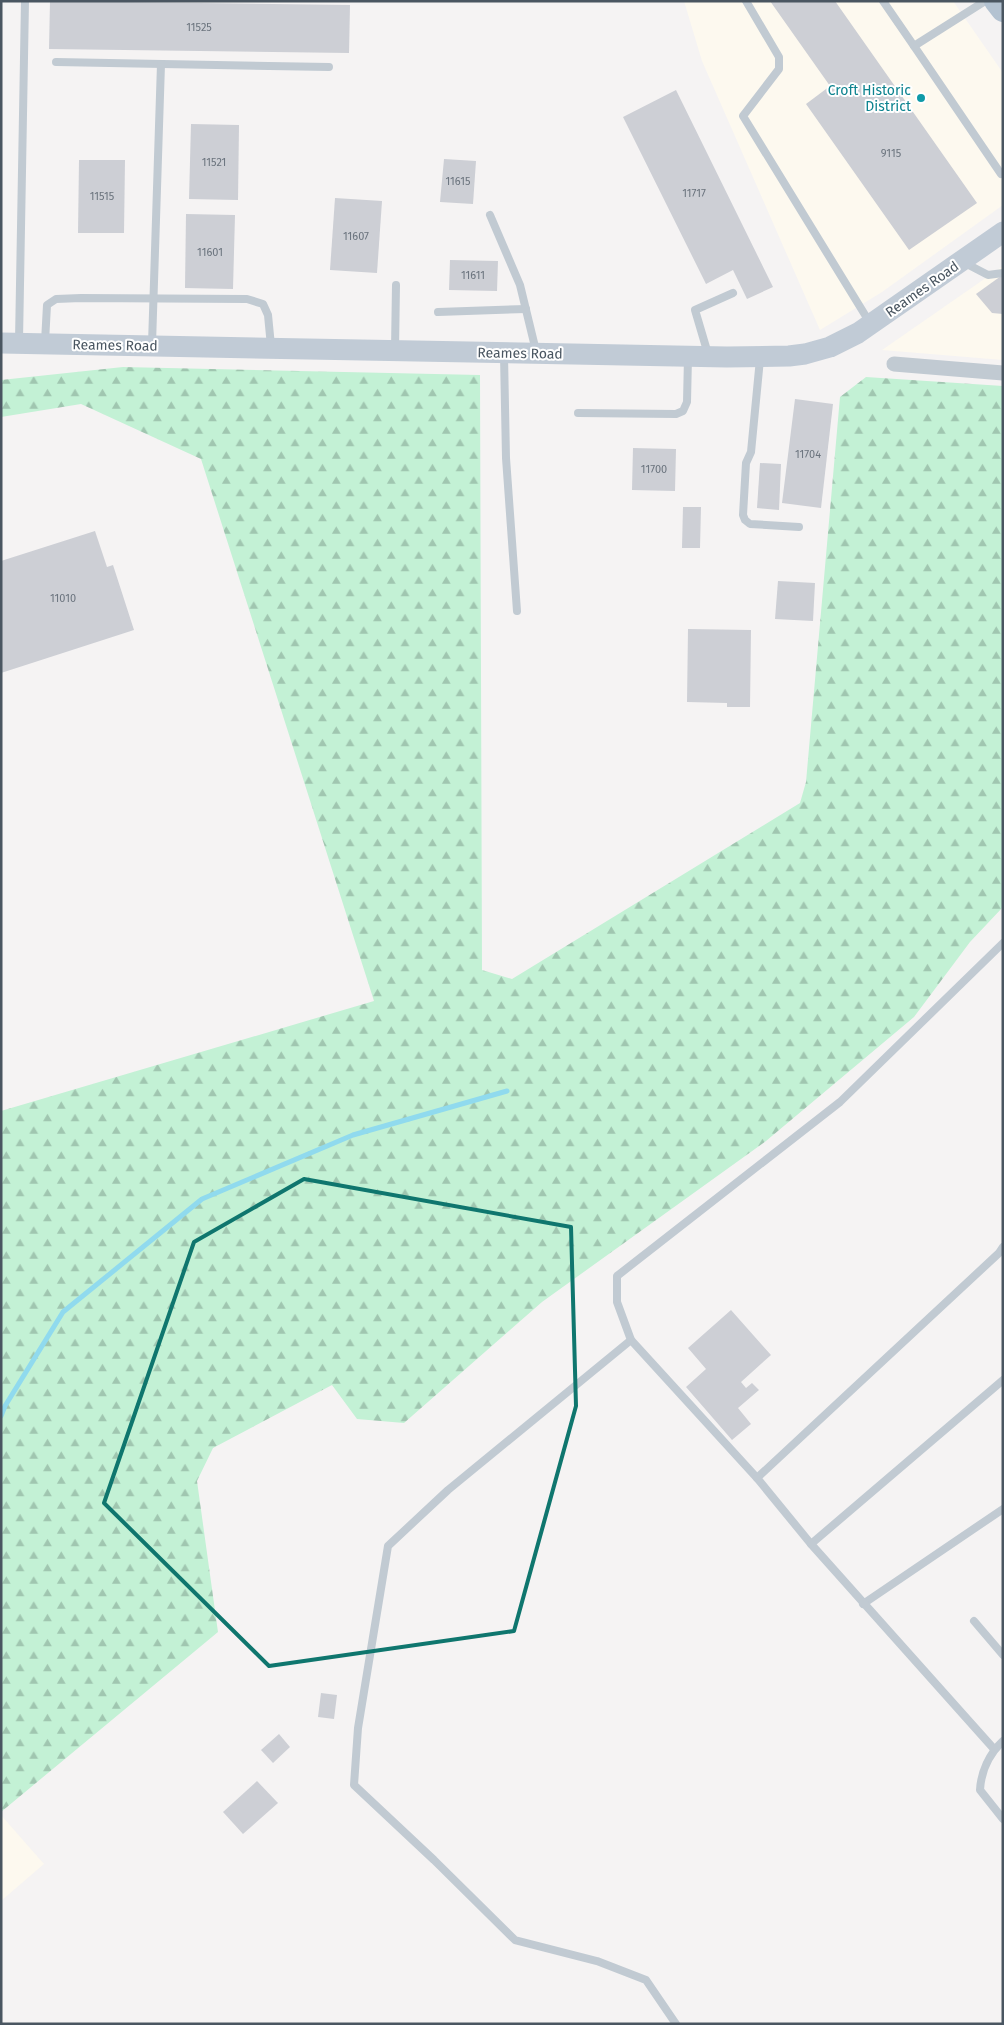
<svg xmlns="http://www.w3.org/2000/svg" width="1004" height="2025" font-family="'Fira Sans',sans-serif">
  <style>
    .commercial { fill: #fdf9ef }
    .forest { fill: url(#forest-firs) }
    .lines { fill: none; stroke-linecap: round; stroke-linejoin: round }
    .stream { stroke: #90daee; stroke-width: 5 }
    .building { fill: #cdcfd5 }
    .lane { stroke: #c1cad2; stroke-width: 8 }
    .street { stroke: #c1cad2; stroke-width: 15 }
    .secondary { stroke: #c1cbd6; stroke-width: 21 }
    .primary { stroke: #b3c2d1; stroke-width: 24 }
    .marked { fill: none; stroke: #0f766e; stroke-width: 4; stroke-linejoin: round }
    .culture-dot { fill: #0f9aa8; stroke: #fff; stroke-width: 2 }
    .labels { text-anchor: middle; stroke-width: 4; stroke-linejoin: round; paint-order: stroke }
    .number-label { font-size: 11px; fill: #6b747e }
    .culture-label { font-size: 14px; fill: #0d838f; stroke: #fff; text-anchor: end }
    .street-label { font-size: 14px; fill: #4a5661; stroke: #fff }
  </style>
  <defs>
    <pattern id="forest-firs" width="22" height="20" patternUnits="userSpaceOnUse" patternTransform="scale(1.25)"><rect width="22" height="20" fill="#c3f1d5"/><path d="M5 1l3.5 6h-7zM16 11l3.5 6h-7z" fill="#a0c6b0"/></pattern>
  </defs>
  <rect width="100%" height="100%" fill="#f5f3f3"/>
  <g class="commercial">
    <path d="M684 1H953L1003 73V205L882 292 820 330 702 61Z"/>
    <path d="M1003 266V360L882 350Z"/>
    <path d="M1 1815 44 1864 1 1901Z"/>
  </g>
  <path class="forest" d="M123 367 480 375 482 970 512 979 800 803 806 782 840 397 866 377 1003 386V907L970 942 914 1017 766 1141 542 1302 404 1423 357 1419 332 1385 213 1448 197 1481 218 1632 1 1812V1111L374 1001 201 459 81 404 1 417V380Z"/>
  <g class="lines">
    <path class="stream" d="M1 1416 5 1406 63 1312 202 1199 353 1135 507 1091"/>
  </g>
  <g class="building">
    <path d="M50 1 350 5 349 53 49 49Z"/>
    <path d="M770 1H835L977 203 909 250 806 104 830 86Z"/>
    <path d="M676 90 773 287 747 299 733 270 706 284 623 117Z"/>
    <path d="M191 124 239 125 238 200 189 199Z"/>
    <path d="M444 159 476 161 473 204 440 202Z"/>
    <path d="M79 160H125L124 233H78Z"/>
    <path d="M335 198 382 201 377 273 330 270Z"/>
    <path d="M186 214 235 215 233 289 185 288Z"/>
    <path d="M450 260 498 261 497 291 449 290Z"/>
    <path d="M1001 276 1003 278V314L992 313 976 294Z"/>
    <path d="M795 399 833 404 821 508 782 503Z"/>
    <path d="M633 448 676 449 675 491 632 490Z"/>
    <path d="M760 463 781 464 779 510 757 508Z"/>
    <path d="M683 507H701L700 548H682Z"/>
    <path d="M95 531 107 567 113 565 134 630 1 673V561Z"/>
    <path d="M778 581 815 583 813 621 775 619Z"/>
    <path d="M688 629 751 630 750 707H727V703L687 702Z"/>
    <path d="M731 1310 771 1355 741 1382 746 1388 752 1383 759 1390 738 1408 751 1424 732 1440 686 1387 706 1369 688 1348Z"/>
    <path d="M321 1693 337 1695 334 1719 318 1717Z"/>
    <path d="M279 1734 290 1747 273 1763 261 1750Z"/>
    <path d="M257 1781 278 1803 243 1834 223 1812Z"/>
  </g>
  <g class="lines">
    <g class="lane">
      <path d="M746 1 779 57V69L743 116 870 323"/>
      <path d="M883 1 914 46 985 1"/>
      <path d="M914 46 1001 174"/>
      <path d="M56 62 329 67"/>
      <path d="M490 215 520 285 536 351"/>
      <path d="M963 262 988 275 1003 273"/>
      <path d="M438 312 526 309"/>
      <path d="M19 341 25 1"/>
      <path d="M45 342 47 305 56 299 81 298 247 299 263 304 268 315 271 346"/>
      <path d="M152 344 161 64"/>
      <path d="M395 349 396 285"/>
      <path d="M708 354 695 310 733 293"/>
      <path d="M504 355 506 458 517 611"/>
      <path d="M760 359 751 452 746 463 743 515 745 520 750 524 799 527"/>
      <path d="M578 413 676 414 683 411 687 402 688 357"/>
      <path d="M631 1340 448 1490 388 1546 358 1728 354 1785 434 1860 515 1940 597 1961 646 1980 676 2024"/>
      <path d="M757 1478 631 1340 617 1302V1276L840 1102 1003 943"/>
      <path d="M811 1544 757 1478 999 1253 1003 1247"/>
      <path d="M863 1604 1003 1509"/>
      <path d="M974 1621 1003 1655"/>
      <path d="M1003 1741C989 1754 981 1772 980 1790L1003 1819"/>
      <path d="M994 1749 811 1544 1003 1380"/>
    </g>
    <path class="street" d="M894 364 1003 373"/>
    <path class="secondary" d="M1 343 727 357 789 356 805 354 830 347 858 333 1003 232"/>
    <path class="primary" d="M996 1 1003 10"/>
  </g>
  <path class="marked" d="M304 1179 571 1227 576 1406 514 1631 269 1666 104 1503 194 1242Z"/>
  <circle class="culture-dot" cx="921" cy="98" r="5"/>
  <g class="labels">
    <g class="number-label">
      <text x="199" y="31">11525</text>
      <text x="891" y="157">9115</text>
      <text x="214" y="166">11521</text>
      <text x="458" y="185">11615</text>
      <text x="694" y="197">11717</text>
      <text x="102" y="200">11515</text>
      <text x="356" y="240">11607</text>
      <text x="210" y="256">11601</text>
      <text x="473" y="279">11611</text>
      <text x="808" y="458">11704</text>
      <text x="654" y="473">11700</text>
      <text x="63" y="602">11010</text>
    </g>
    <g class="culture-label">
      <text x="911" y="95">Croft Historic<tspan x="911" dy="16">District</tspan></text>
    </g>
    <g class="street-label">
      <text transform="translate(922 289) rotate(-35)" y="5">Reames Road</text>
      <text transform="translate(115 345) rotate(1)" y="5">Reames Road</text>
      <text transform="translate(520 353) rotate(1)" y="5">Reames Road</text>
    </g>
  </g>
  <rect width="1004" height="2025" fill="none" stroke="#4a5661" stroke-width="5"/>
</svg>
